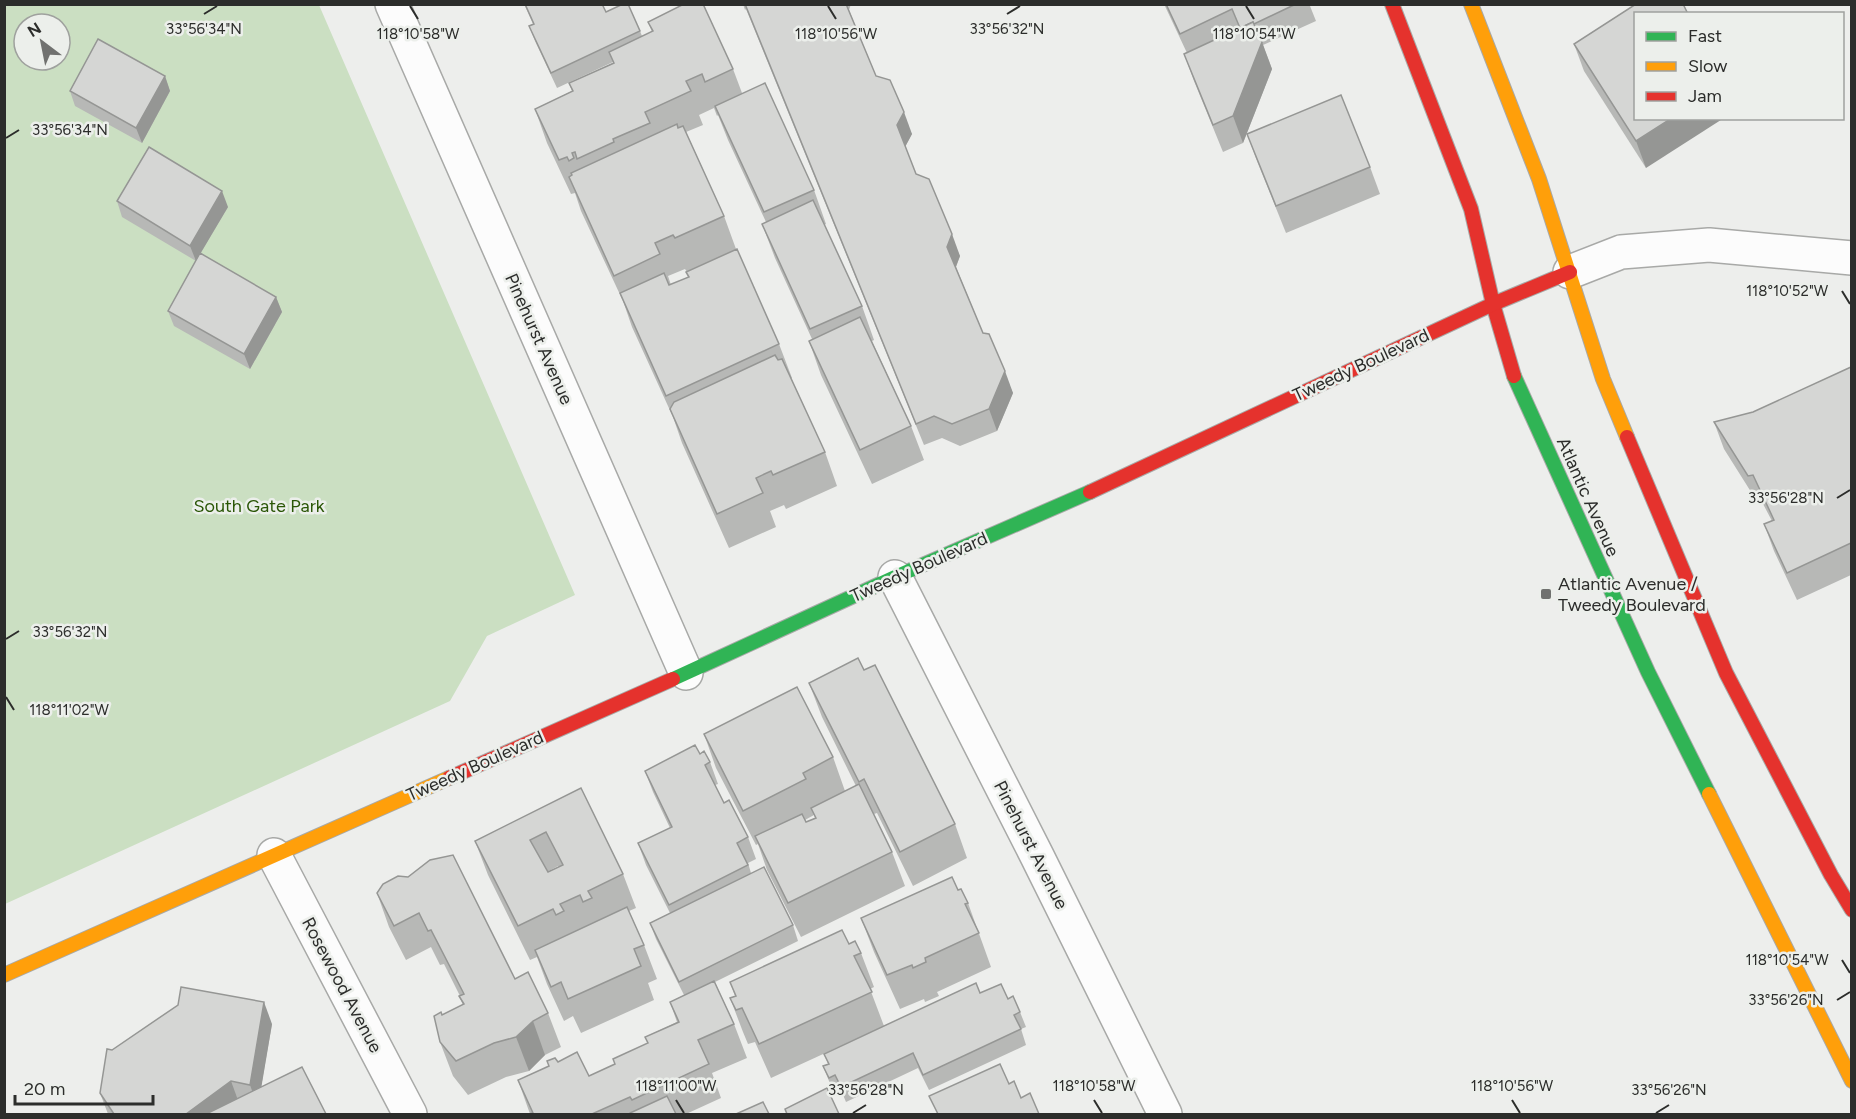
<svg xmlns="http://www.w3.org/2000/svg" width="1856" height="1119" font-family="Figtree,sans-serif">
  <style>
    .green { fill: #cbdfc2; fill-rule: evenodd }
    .lines { fill: none; stroke-linecap: round; stroke-linejoin: round }
    .street-casing { stroke: #a8a9a7; stroke-width: 36 }
    .fast-casing { stroke: #a8a9a7; stroke-width: 16 }
    .slow-casing { stroke: #a8a9a7; stroke-width: 16 }
    .jam-casing { stroke: #a8a9a7; stroke-width: 16 }
    .street { stroke: #fcfcfc; stroke-width: 33 }
    .fast { stroke: #30b455; stroke-width: 14 }
    .slow { stroke: #ff9f0a; stroke-width: 14 }
    .jam { stroke: #e5322d; stroke-width: 14 }
    .wall { fill: #b7b8b6; fill-rule: evenodd }
    .shaded-wall { fill: #959694 }
    .building { fill: #d5d6d4; stroke: #959694; stroke-width: 1.5; fill-rule: evenodd }
    .ticks { fill: none; stroke: #2c2d2b; stroke-width: 2 }
    .poi-dot { fill: #70716f; stroke: #ecefeb; stroke-width: 2 }
    .labels { text-anchor: middle; stroke-width: 5; stroke-linejoin: round; paint-order: stroke }
    .street-label { font-size: 18px; fill: #2c2d2b; stroke: #ecefeb }
    .park-label { font-size: 18px; fill: #2a5606; stroke: #ecefeb }
    .poi-label { font-size: 18px; fill: #2c2d2b; stroke: #ecefeb; text-anchor: start }
    .ticks-label { font-size: 15px; text-anchor: middle; fill: #2c2d2b; stroke: #ecefeb; stroke-width: 5; stroke-linejoin: round; paint-order: stroke }
  </style>
  <rect width="100%" height="100%" fill="#edeeec"/>
  <path class="green" d="M4 5H319L575 595 487 636 450 701 5 904ZM24 24H60V60H24Z"/>
  <g class="lines">
    <defs>
      <g id="street">
        <path d="M392 4 686 673"/>
        <path d="M1570 272 1621 252 1709 245 1852 258"/>
        <path d="M895 577 1037 856 1165 1114"/>
        <path d="M274 855 410 1114"/>
      </g>
      <g id="fast">
        <path d="M1514 376 1648 672 1709 794"/>
        <path d="M673 679 895 577 1090 492"/>
      </g>
      <g id="slow">
        <path d="M1471 4 1539 179 1603 379 1627 437"/>
        <path d="M1709 794 1852 1081"/>
        <path d="M4 975 449 778"/>
      </g>
      <g id="jam">
        <path d="M1392 4 1471 209 1493 304 1514 376"/>
        <path d="M1627 437 1726 673 1831 875 1852 910"/>
        <path d="M1090 492 1493 304 1570 272"/>
        <path d="M449 778 673 679"/>
      </g>
    </defs>
    <use href="#street" class="street-casing"/>
    <use href="#fast" class="fast-casing"/>
    <use href="#slow" class="slow-casing"/>
    <use href="#jam" class="jam-casing"/>
    <use href="#street" class="street"/>
    <use href="#fast" class="fast"/>
    <use href="#slow" class="slow"/>
    <use href="#jam" class="jam"/>
  </g>
  <g class="wall">
    <path d="M524 4 606 12 640 31 642 36 652 32 648 22 733 69 742 93 814 190 826 224 824 225 862 306 874 340 872 341 911 426 924 460 872 484 821 375 809 341 812 339 775 258 762 224 766 222 728 140 718 115 717 116 714 108 699 115 703 125 686 132 724 216 736 249 779 344 792 378H791L825 452 837 486 786 509 784 505 770 511 776 527 729 548 682 443 673 417 632 327 623 301 581 211 575 193 571 194 547 143 535 109 572 91 569 83 613 63V62L557 88 535 41 529 26 533 24ZM685 269 687 272 688 277 671 285 668 276Z"/>
    <path d="M743 4H851L849 10 876 76 912 134 905 147 916 174 960 256 956 267 983 333 1013 393 997 431 960 446 942 438 924 445 746 9 745 10Z"/>
    <path d="M1164 4H1314L1310 6 1316 21 1263 45 1272 69 1243 143 1223 152 1194 81 1184 54 1187 53Z"/>
    <path d="M1636 4 1646 168 1584 71 1574 44Z"/>
    <path d="M165 76 170 91 142 143 75 106 70 91Z"/>
    <path d="M1247 134 1370 167 1380 194 1286 233 1257 161Z"/>
    <path d="M117 201 228 207 200 254 276 297 282 312 250 369 174 326 168 311 196 261 122 217Z"/>
    <path d="M1851 367V575L1797 600 1774 551 1764 524 1772 521 1762 502 1758 503 1724 449 1714 422 1753 412Z"/>
    <path d="M864 670 955 824 967 858 913 886 877 813 874 814 892 852 905 886 801 937 767 870 758 844 756 845 716 768 704 734 833 757 845 791 856 786 822 717 809 683ZM814 815 815 818 806 822 805 820Z"/>
    <path d="M700 754 710 762 718 784 715 785 724 803 748 837 756 859 748 863 751 873 793 925 798 941 715 982 734 1024 747 1058 712 1073 721 1098 686 1114H529H530L518 1080 558 1062 589 1076 615 1064 648 1044 645 1037 677 1022 670 1002 684 995 656 939 650 923 670 913 646 865 638 843 670 828 653 792 645 771Z"/>
    <path d="M581 788 623 874 636 908 629 911 644 945 657 979 648 983 654 1000 581 1033 573 1016 564 1021 547 984 537 957 530 960 488 875 475 841ZM558 866 559 867 548 872H547Z"/>
    <path d="M383 884 515 979 548 1013 561 1047 545 1055 529 1071 506 1077 468 1095 453 1076 440 1042 442 1015 463 1005 459 996H460L444 964 440 965 431 947 406 960 389 927 377 893Z"/>
    <path d="M958 890 968 903 991 967 937 992 939 996 925 1002 924 999 900 1009 874 952 861 918Z"/>
    <path d="M849 944 861 953 874 987 870 989 884 1026 771 1078 755 1042 748 1044 743 1032 730 998 735 996 730 982Z"/>
    <path d="M980 993 1008 999 1020 1012 1026 1027 1021 1029 1026 1045 929 1090 918 1068 846 1102 841 1090 835 1093 829 1081 823 1066 828 1064 824 1054Z"/>
    <path d="M272 1024 261 1087 326 1114H108L100 1093 112 1050Z"/>
  </g>
  <g class="shaded-wall">
    <path d="M1262 42 1272 69 1243 143 1233 116Z"/>
    <path d="M165 76 170 91 142 143 136 128Z"/>
    <path d="M904 112 912 134 905 147 897 125Z"/>
    <path d="M1672 118H1724L1646 168 1636 141Z"/>
    <path d="M222 191 228 207 196 261 190 246Z"/>
    <path d="M952 234 960 256 955 269 947 247Z"/>
    <path d="M276 297 282 312 250 369 244 354Z"/>
    <path d="M1005 371 1013 393 997 431 989 409Z"/>
    <path d="M264 1002 272 1024 258 1107 250 1085Z"/>
    <path d="M533 1021 545 1055 529 1071 516 1037Z"/>
    <path d="M231 1081 239 1103 224 1114H186Z"/>
  </g>
  <g class="building">
    <path d="M525 4H602L606 12 623 4H628L640 31 551 73 529 26 534 24Z"/>
    <path d="M684 4H703L733 69 705 82 702 74 686 81 691 91 645 112 650 123 613 139 614 142 577 159 575 152 572 153 574 158 569 161 567 157 559 160 535 109 573 91 569 83 614 63 609 52 653 31 648 22Z"/>
    <path d="M745 4H846L876 76 890 80 904 112 897 125 916 174 929 179 952 234 947 247 983 333 989 334 1005 371 989 409 952 424 934 416 916 424Z"/>
    <path d="M1166 4H1296L1254 24 1253 22 1240 28 1232 9 1180 34Z"/>
    <path d="M1636 4H1683L1688 14H1635V118H1672L1636 141 1574 44Z"/>
    <path d="M1253 22 1262 42 1233 116 1213 125 1184 54Z"/>
    <path d="M98 39 165 76 136 128 70 91Z"/>
    <path d="M765 83 814 190 764 212 715 106Z"/>
    <path d="M1341 95 1370 167 1276 206 1247 134Z"/>
    <path d="M677 124 678 128 683 126 724 216 675 238 673 235 655 243 660 254 614 276 569 177 572 175 571 173Z"/>
    <path d="M149 147 222 191 190 246 117 201Z"/>
    <path d="M813 200 862 306 810 329 762 224Z"/>
    <path d="M737 249 779 344 666 396 620 293 664 273 669 285 689 277 686 272Z"/>
    <path d="M200 253 276 297 244 354 168 311Z"/>
    <path d="M860 317 911 426 860 450 809 341Z"/>
    <path d="M775 355 778 360 782 359 825 452 773 475 771 471 756 478 763 493 717 514 670 409 674 402Z"/>
    <path d="M1851 367V543L1787 573 1764 524 1774 520 1753 475 1748 476 1714 422 1753 412Z"/>
    <path d="M858 658 864 670 875 665 955 824 900 852 864 779 859 782 809 683Z"/>
    <path d="M797 687 833 757 803 773 806 779 743 811 704 734Z"/>
    <path d="M695 745 700 754 704 751 710 762 705 765 724 803 729 800 748 837 737 843 748 865 669 905 638 843 672 827 645 771Z"/>
    <path d="M859 784 892 852 788 903 755 836 802 814 806 822 816 818 811 808Z"/>
    <path d="M581 788 623 874 588 891 592 898 583 902 580 895 560 904 564 911 556 915 553 909 518 926 475 841ZM546 832 563 865 548 872 530 840Z"/>
    <path d="M453 855 515 979 528 972 548 1013 533 1021 516 1037 494 1043 456 1061 440 1042 434 1016 441 1012 442 1015 464 1004 459 996 464 994 431 930 428 931 419 913 394 926 377 893 383 884 398 876 408 877 430 860Z"/>
    <path d="M764 867 793 925 679 982 650 923Z"/>
    <path d="M952 877 958 890 961 889 968 903 965 904 979 933 925 958 926 962 913 968 912 965 887 975 861 918Z"/>
    <path d="M627 907 644 945 634 949 641 966 568 999 561 982 551 987 535 950Z"/>
    <path d="M842 930 849 944 855 941 861 953 854 956 872 992 759 1044 742 1008 736 1010 730 998 736 996 730 982Z"/>
    <path d="M714 981 734 1024 698 1040 709 1064 632 1100 630 1097 592 1114H529L533 1113 518 1080 549 1066 547 1061 555 1058 558 1062 577 1052 589 1076 615 1064 613 1059 648 1043 645 1037 679 1022 670 1002Z"/>
    <path d="M976 983 980 993 1001 984 1008 999 1013 996 1020 1012 1014 1015 1021 1029 923 1075 913 1053 841 1087 835 1075 829 1078 823 1066 829 1064 824 1054Z"/>
    <path d="M181 987 264 1002 250 1085 231 1081 186 1114H114L100 1093 107 1049 112 1050 178 1005Z"/>
    <path d="M1000 1064 1009 1084 1014 1081 1021 1098 1030 1093 1039 1114H938L929 1096Z"/>
    <path d="M302 1067 326 1114H206Z"/>
    <path d="M827 1088 839 1114H787L785 1109Z"/>
    <path d="M667 1096 676 1114H630V1113Z"/>
    <path d="M763 1102 769 1114H736Z"/>
  </g>
  <path class="ticks" d="M410 6 418 19M828 6 836 19M1246 6 1254 19M204 14 217 6M1007 14 1020 6M6 138 19 130M1842 291 1850 304M1837 498 1850 490M6 639 19 631M6 697 14 710M1842 960 1850 973M1837 1000 1850 992M676 1100 684 1113M1094 1100 1102 1113M1512 1100 1520 1113M853 1113 866 1105M1656 1113 1669 1105"/>
  <rect class="poi-dot" x="1540" y="588" width="12" height="12" rx="3"/>
  <g class="labels">
    <g class="street-label">
      <text transform="translate(539 339) rotate(66)" y="6">Pinehurst Avenue</text>
      <text transform="translate(1361 365) rotate(-25)" y="6">Tweedy Boulevard</text>
      <text transform="translate(1588 497) rotate(66)" y="6">Atlantic Avenue</text>
      <text transform="translate(919 567) rotate(-24)" y="6">Tweedy Boulevard</text>
      <text transform="translate(475 766) rotate(-24)" y="6">Tweedy Boulevard</text>
      <text transform="translate(1031 845) rotate(63)" y="6">Pinehurst Avenue</text>
      <text transform="translate(342 985) rotate(62)" y="6">Rosewood Avenue</text>
    </g>
    <g class="park-label">
      <text x="259" y="512">South Gate Park</text>
    </g>
    <g class="poi-label">
      <text x="1558" y="590">Atlantic Avenue /<tspan x="1558" dy="21">Tweedy Boulevard</tspan></text>
    </g>
  </g>
  <g class="ticks-label">
    <text x="204" y="34">33°56'34"N</text>
    <text x="1007" y="34">33°56'32"N</text>
    <text x="418" y="39">118°10'58"W</text>
    <text x="836" y="39">118°10'56"W</text>
    <text x="1254" y="39">118°10'54"W</text>
    <text x="70" y="135">33°56'34"N</text>
    <text x="1787" y="296">118°10'52"W</text>
    <text x="1786" y="503">33°56'28"N</text>
    <text x="70" y="637">33°56'32"N</text>
    <text x="69" y="715">118°11'02"W</text>
    <text x="1787" y="965">118°10'54"W</text>
    <text x="1786" y="1005">33°56'26"N</text>
    <text x="676" y="1091">118°11'00"W</text>
    <text x="1094" y="1091">118°10'58"W</text>
    <text x="1512" y="1091">118°10'56"W</text>
    <text x="866" y="1095">33°56'28"N</text>
    <text x="1669" y="1095">33°56'26"N</text>
  </g>
  <rect width="1856" height="1119" fill="none" stroke="#2c2d2b" stroke-width="12"/>
  <rect x="1634" y="12" width="210" height="108" fill="#ecefeb" stroke="#9fa19e" stroke-width="1.5"/>
  <rect x="1646" y="32" width="30" height="9" fill="#30b455" stroke="#9fa19e" stroke-width="1.5"/>
  <text x="1688" y="42" font-size="18" fill="#2c2d2b">Fast</text>
  <rect x="1646" y="62" width="30" height="9" fill="#ff9f0a" stroke="#9fa19e" stroke-width="1.5"/>
  <text x="1688" y="72" font-size="18" fill="#2c2d2b">Slow</text>
  <rect x="1646" y="92" width="30" height="9" fill="#e5322d" stroke="#9fa19e" stroke-width="1.5"/>
  <text x="1688" y="102" font-size="18" fill="#2c2d2b">Jam</text>
  <g transform="translate(42 42) rotate(328)"><circle r="28" fill="#ecefeb" stroke="#9fa19e" stroke-width="1.5"/>
  <path d="M0-4.5L10 22L0 15L-10 22Z" fill="#70716f"/>
  <text y="-9" font-size="16" font-weight="bold" text-anchor="middle" fill="#2c2d2b">N</text>
  </g>
  <path d="M15 1095v9h138v-9" fill="none" stroke="#2c2d2b" stroke-width="3"/>
  <text x="24" y="1095" font-size="18" fill="#2c2d2b" stroke="#ecefeb" stroke-width="4.5" paint-order="stroke">20 m</text>
</svg>
